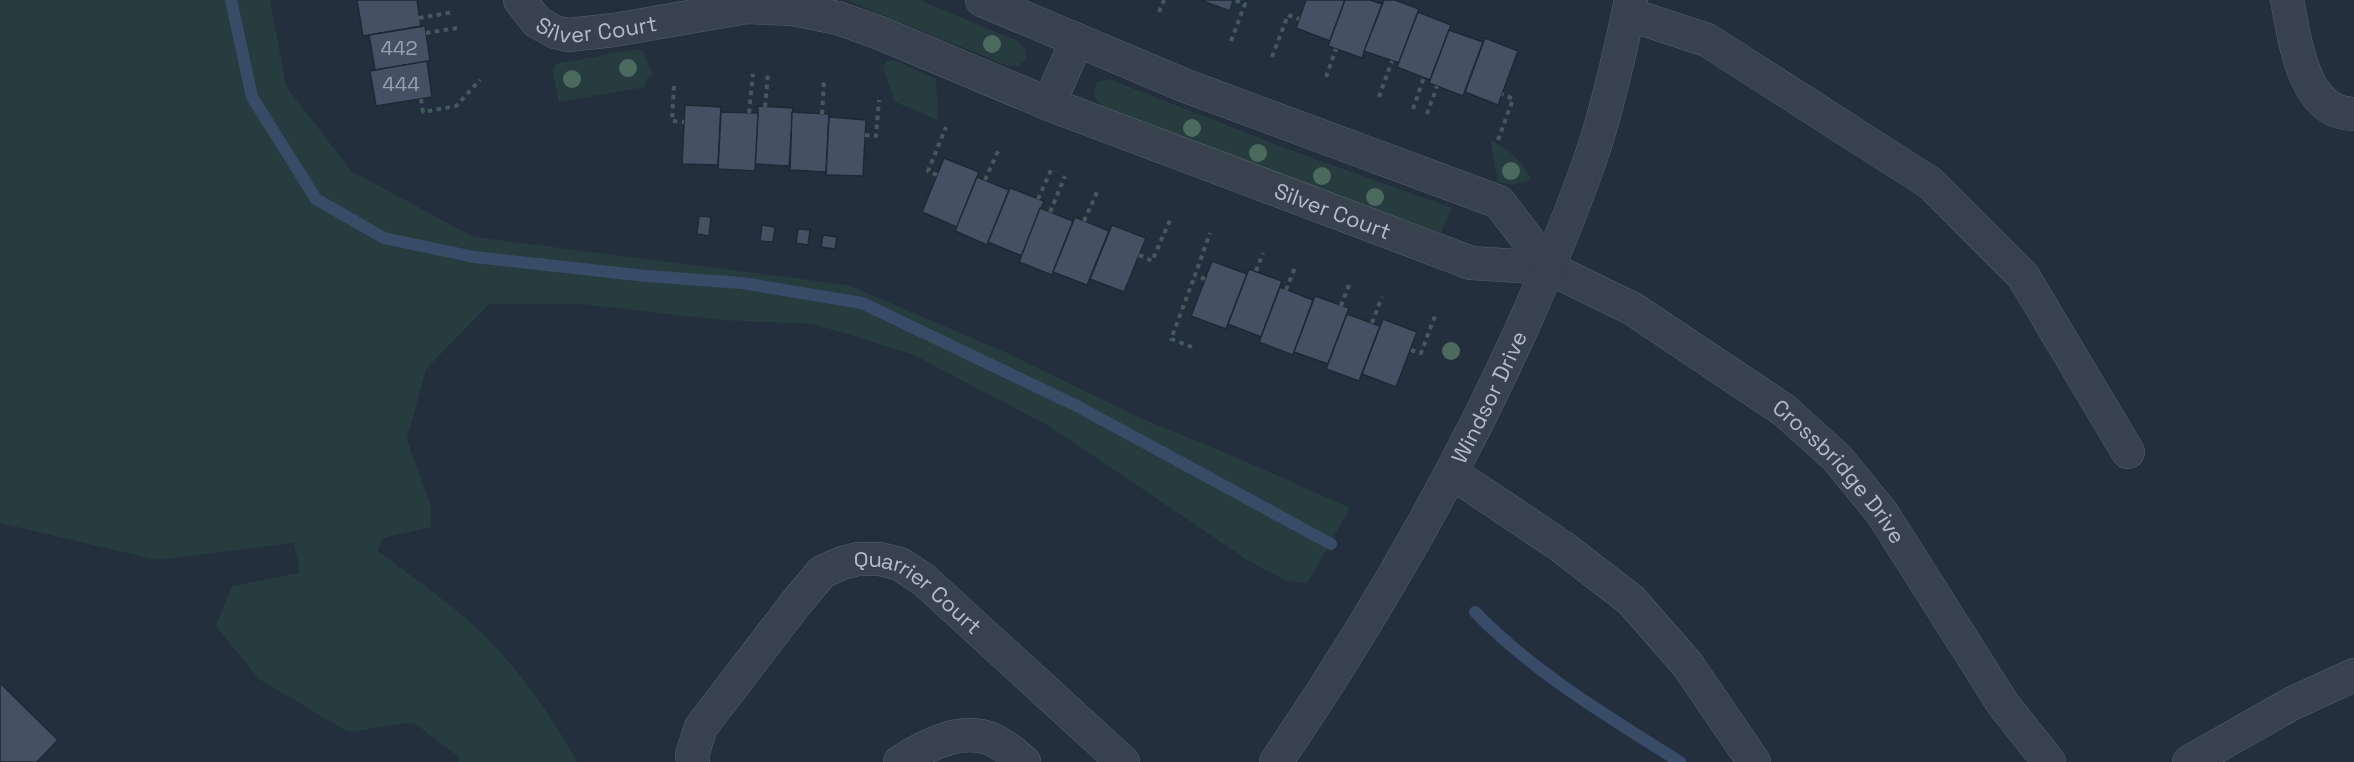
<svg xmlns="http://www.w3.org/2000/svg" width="2354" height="762" font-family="'Space Grotesk',sans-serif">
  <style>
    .green { fill: #263c3f }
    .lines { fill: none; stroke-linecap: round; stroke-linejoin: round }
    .stream { stroke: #394c67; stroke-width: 12 }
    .building { fill: #455162; stroke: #1f2835; stroke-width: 1.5 }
    .minor-casing { stroke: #565f6c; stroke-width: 34 }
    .path { stroke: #44595c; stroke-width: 4; stroke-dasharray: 4.5 4.5; stroke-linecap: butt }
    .minor { stroke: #38414e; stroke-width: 33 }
    .tree { fill: #4b6a5d }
    .labels { text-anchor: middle; stroke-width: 6; stroke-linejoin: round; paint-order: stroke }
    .number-label { font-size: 20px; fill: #98a1af }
    .street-label { font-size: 22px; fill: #b4bcc9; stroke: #1d2633 }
  </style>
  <rect width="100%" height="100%" fill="#242f3e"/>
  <g class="green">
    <path d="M0 0H270L286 86 351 171 474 237 848 285 1007 353 1136 416 1245 461 1350 508 1307 583 1286 581 1249 561 1049 426 912 354 814 324 720 320 581 304H489L426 369 407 439 431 507V527L383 538 378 551C408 574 440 596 469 621 513 660 549 711 577 762H459V757L413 722 348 732 259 679 216 626 232 586 300 573 294 543 157 560 0 523Z"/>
    <path d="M846 0H919L1018 41 1026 50V60L1018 66H1008Z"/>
    <path d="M636 49 643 51 653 75 645 80V87L559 102 553 72 556 64Z"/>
    <path d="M894 60 936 79 938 120 895 102 883 66 887 61Z"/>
    <path d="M1109 79 1282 147 1452 208 1441 233 1271 171 1103 106C1094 99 1091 92 1098 82Z"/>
    <path d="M1491 141C1507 146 1525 165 1531 180L1512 185 1498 182Z"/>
  </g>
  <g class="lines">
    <g class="stream">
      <path d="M231 0 252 97 316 199 384 238 474 257 646 276 742 283 862 303 1077 406 1331 544"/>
      <path d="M1475 612C1534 673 1609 717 1680 762"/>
    </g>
  </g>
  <g class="building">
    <path d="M357 0H417L421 26 363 36Z"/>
    <path d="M1200 0H1233L1230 11Z"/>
    <path d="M1306 0H1345L1330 41 1296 28Z"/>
    <path d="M1345 0H1370L1382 4 1362 58 1328 46Z"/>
    <path d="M1384 0H1395L1419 9 1399 63 1364 51Z"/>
    <path d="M1418 12 1451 25 1430 80 1397 67Z"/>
    <path d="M425 26 430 61 375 70 369 35Z"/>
    <path d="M1449 30 1483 42 1463 96 1429 83Z"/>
    <path d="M1485 38 1518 51 1498 105 1465 92Z"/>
    <path d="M427 61 432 97 376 106 370 71Z"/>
    <path d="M685 105 721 107 718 165 682 164Z"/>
    <path d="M758 106 793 108 789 166 755 164Z"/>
    <path d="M721 112 758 113 755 171 718 169Z"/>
    <path d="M792 112 829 114 826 172 790 170Z"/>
    <path d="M829 117 866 120 863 176 826 175Z"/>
    <path d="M944 158 979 172 957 227 922 212Z"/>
    <path d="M977 177 1009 190 987 245 955 231Z"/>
    <path d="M1010 188 1044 201 1022 256 988 242Z"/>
    <path d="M1040 208 1073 221 1052 275 1019 262Z"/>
    <path d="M699 216 711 217 709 236 697 234Z"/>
    <path d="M1075 217 1109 231 1087 285 1053 272Z"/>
    <path d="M762 225 775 227 773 242 760 241Z"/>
    <path d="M1112 225 1146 238 1124 292 1090 279Z"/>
    <path d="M798 229 810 230 808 245 796 243Z"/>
    <path d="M823 235 837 237 835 249 821 247Z"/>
    <path d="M1212 261 1247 274 1226 329 1191 316Z"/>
    <path d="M1249 269 1282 281 1261 337 1228 324Z"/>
    <path d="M1280 287 1313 300 1293 355 1259 342Z"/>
    <path d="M1315 296 1349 308 1328 364 1294 352Z"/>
    <path d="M1347 314 1380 326 1359 381 1326 369Z"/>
    <path d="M1383 319 1417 332 1396 387 1362 374Z"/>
    <path d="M0 683 58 740 37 762H0Z"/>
  </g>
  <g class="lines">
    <defs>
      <g id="minor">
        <path id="s1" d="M520 0 537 22 555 32 568 35 614 30 747 7 793 9 838 18 880 33 1049 104 1471 263 1549 268 1633 309 1784 410 1837 458 1882 513 2003 704 2049 762"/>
        <path d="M982 0 1186 86 1499 202 1549 268"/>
        <path d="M2287 0C2295 38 2302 114 2354 114"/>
        <path d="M1628 14 1707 40 1930 183 2023 276 2128 452"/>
        <path d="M1049 104 1077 40"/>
        <path d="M1452 473 1561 546 1631 600 1687 664 1754 762"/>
        <path id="s2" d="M693 762 692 755 701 727 796 603 822 572 842 563 858 559H880L900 564 924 580 1123 762"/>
        <path d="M900 762C926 745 962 726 993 740 1004 745 1015 754 1024 762"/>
        <path id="s3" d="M1276 762C1372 621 1453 481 1523 326 1549 267 1575 206 1595 145 1610 98 1621 48 1631 0"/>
        <path d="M2189 762 2291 704 2354 675"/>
      </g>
    </defs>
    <use href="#minor" class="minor-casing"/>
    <g class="path">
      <path d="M1159 12 1164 0"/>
      <path d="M419 18 454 12"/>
      <path d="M426 33 457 28"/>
      <path d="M1231 41 1245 4 1235 0"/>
      <path d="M1272 57 1288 15 1299 19"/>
      <path d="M1326 77 1336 49"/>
      <path d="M674 86 672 121 684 122"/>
      <path d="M1379 97 1392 61"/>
      <path d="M421 99 423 112 456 106 480 80"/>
      <path d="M765 107 768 74"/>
      <path d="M1413 109 1424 77"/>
      <path d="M749 113 753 74"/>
      <path d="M822 114 824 81"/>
      <path d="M1427 114 1437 86"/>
      <path d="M865 135 876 136 879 100"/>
      <path d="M1498 140 1513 99 1502 94"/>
      <path d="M937 175 928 171 946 127"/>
      <path d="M985 180 999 149"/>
      <path d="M1038 199 1051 170"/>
      <path d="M1050 212 1065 176"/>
      <path d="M1084 221 1098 190"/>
      <path d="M1139 255 1152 261 1171 218"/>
      <path d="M1256 271 1263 253"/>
      <path d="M1205 279 1195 275 1210 233"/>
      <path d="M1286 290 1296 265"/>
      <path d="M1341 306 1349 285"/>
      <path d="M1372 323 1382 297"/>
      <path d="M1192 347 1171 339 1195 275"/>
      <path d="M1411 350 1421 353 1435 316"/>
    </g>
    <use href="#minor" class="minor"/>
  </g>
  <g class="tree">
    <circle cx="992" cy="44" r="9"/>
    <circle cx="628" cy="68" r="9"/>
    <circle cx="572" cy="79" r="9"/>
    <circle cx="1192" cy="128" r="9"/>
    <circle cx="1258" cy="153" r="9"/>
    <circle cx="1511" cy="171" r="9"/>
    <circle cx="1322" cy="176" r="9"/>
    <circle cx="1375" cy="197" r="9"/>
    <circle cx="1451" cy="351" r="9"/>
  </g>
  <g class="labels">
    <g class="number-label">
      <text x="399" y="55">442</text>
      <text x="401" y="91">444</text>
    </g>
    <g class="street-label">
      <text dy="8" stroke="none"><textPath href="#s1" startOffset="90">Silver Court</textPath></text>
      <text dy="8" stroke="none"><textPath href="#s1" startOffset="866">Silver Court</textPath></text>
      <text dy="8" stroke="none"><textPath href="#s3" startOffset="423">Windsor Drive</textPath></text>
      <text dy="8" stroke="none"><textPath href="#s1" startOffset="1450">Crossbridge Drive</textPath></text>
      <text dy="8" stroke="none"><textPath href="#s2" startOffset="342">Quarrier Court</textPath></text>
    </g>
  </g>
</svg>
